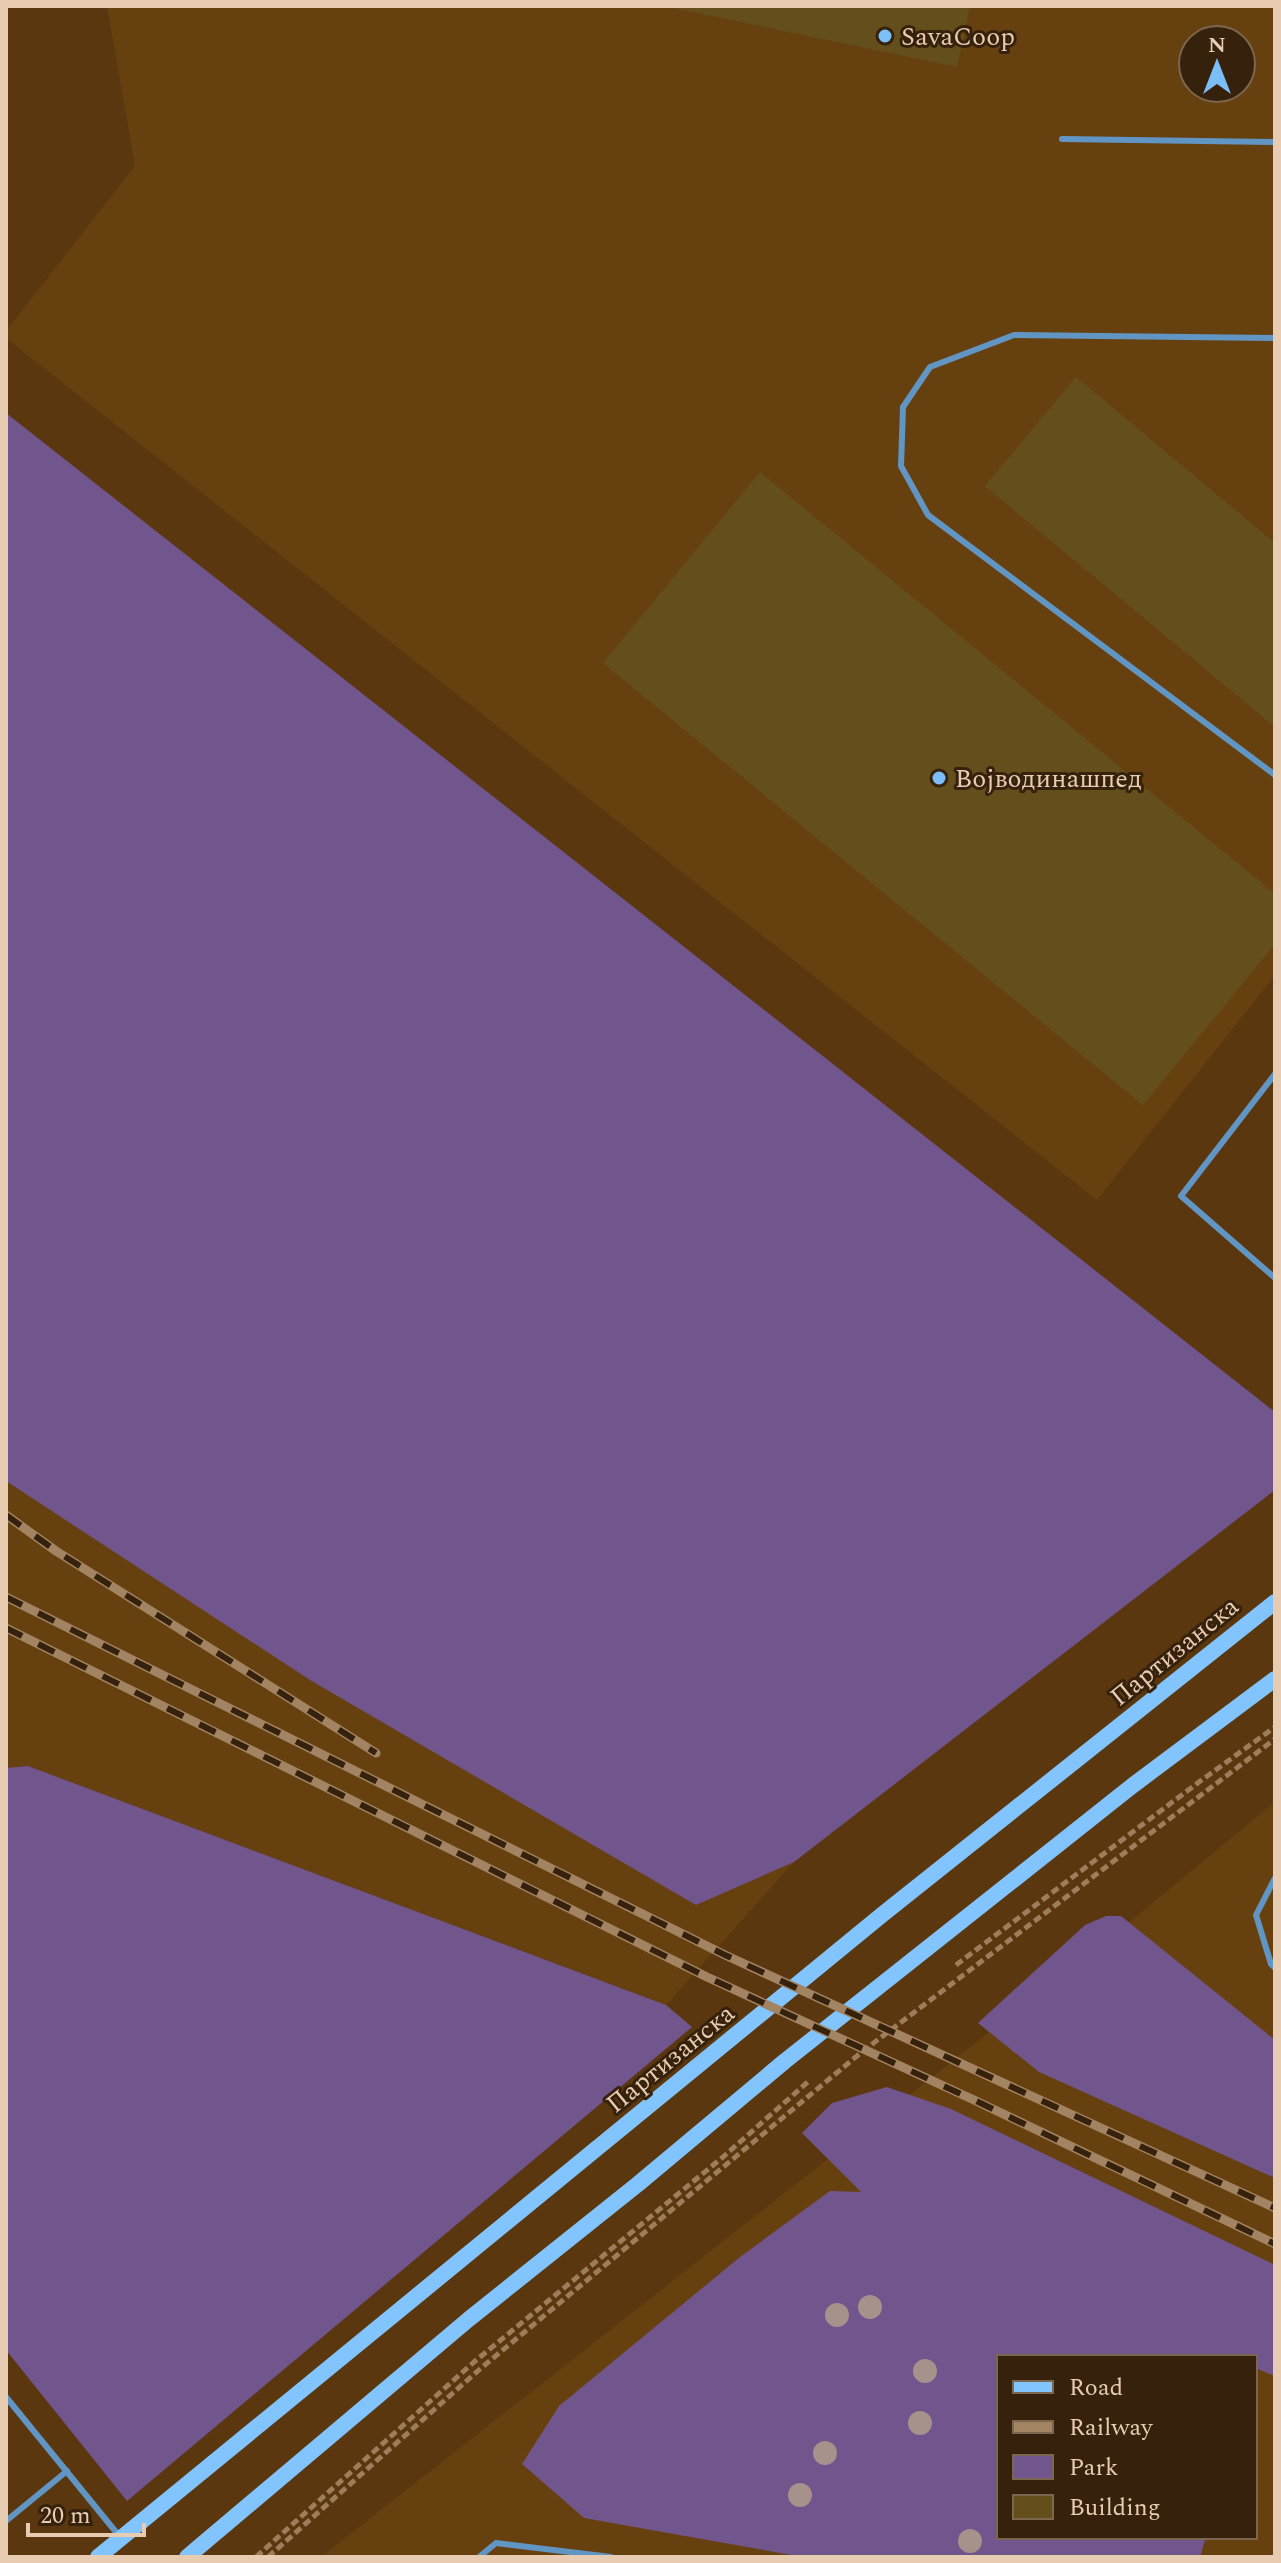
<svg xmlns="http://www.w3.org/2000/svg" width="1281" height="2563" font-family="Spectral,serif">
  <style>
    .built { fill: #674010; fill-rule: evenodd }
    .green { fill: #71558d }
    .building { fill: #644f1c }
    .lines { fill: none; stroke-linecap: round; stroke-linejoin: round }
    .path { stroke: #9d7e5c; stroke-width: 5; stroke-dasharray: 8 4; stroke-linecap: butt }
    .lane { stroke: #6196c4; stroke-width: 6 }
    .secondary { stroke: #81c4fe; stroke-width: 16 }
    .rail-casing { stroke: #a28362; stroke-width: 9 }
    .rail { stroke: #36220c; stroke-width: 6; stroke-dasharray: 18; stroke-linecap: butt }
    .tree { fill: #a6918b }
    .poi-dot { fill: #7bbef8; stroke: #36220c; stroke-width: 3 }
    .labels { text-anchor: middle; stroke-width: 6; stroke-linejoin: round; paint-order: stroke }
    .poi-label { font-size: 26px; fill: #e7ccb2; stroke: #36220c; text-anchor: start }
    .street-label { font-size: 26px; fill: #e7ccb2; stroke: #36220c }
  </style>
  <rect width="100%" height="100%" fill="#5a370e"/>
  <g class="built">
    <path d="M107 6H1275V975L1097 1200 6 338V331L135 166ZM1193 40H1241V88H1193Z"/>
    <path d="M6 1095 296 1477 794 1862 666 2005 28 1766 6 1768Z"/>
    <path d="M1275 1802V2557H321L1127 1924ZM999 2357H1255V2537H999Z"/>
  </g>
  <g class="green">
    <path d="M6 413 1275 1412V1490L794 1862 696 1905 310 1680 6 1481Z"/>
    <path d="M28 1766 666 2005 692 2027 127 2501 6 2350V1768Z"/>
    <path d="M1106 1916H1121L1275 2040V2178L1039 2072 978 2023 1085 1925Z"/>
    <path d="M887 2087 951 2109 1275 2265V2376L1255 2368V2357H999V2537H1206L1200 2557H803L584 2518 522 2464 559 2406 740 2257 830 2191 861 2192 802 2133 832 2103Z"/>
  </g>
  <g class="building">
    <path d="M664 6H970L957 67Z"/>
    <path d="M1076 377 1275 543V727L985 486Z"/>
    <path d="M760 472 1275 894V944L1143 1105 603 663Z"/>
  </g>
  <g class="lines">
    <g class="path">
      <path d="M956 1965 1199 1782 1275 1727"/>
      <path d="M256 2557 474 2362 723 2157 810 2080"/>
      <path d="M268 2557 480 2369 863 2051 1275 1739"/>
    </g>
    <g class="lane">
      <path d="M1062 139 1275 142"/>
      <path d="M1275 338 1014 335 930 367 903 407 901 466 928 515 1275 775"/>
      <path d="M1275 1074 1181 1196 1275 1278"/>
      <path d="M1275 1878 1256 1915 1271 1964 1275 1968"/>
      <path d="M6 2397 120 2537"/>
      <path d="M6 2521 67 2471"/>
      <path d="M479 2557 496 2543 611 2557"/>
    </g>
    <g class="secondary">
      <path d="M98 2557 883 1914 1275 1602"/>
      <path d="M187 2557 469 2319 638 2184 785 2061 1132 1786 1275 1679"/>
    </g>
    <defs>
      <g id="rail">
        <path d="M6 1515 56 1551 376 1753"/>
        <path d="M6 1597 725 1955 1275 2208"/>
        <path d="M6 1628 707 1977 974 2100 1275 2244"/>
      </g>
    </defs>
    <use href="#rail" class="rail-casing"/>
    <use href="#rail" class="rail"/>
  </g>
  <g class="tree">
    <circle cx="870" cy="2307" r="12"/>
    <circle cx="837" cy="2315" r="12"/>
    <circle cx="925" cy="2371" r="12"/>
    <circle cx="920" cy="2423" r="12"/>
    <circle cx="825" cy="2453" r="12"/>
    <circle cx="800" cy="2495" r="12"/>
    <circle cx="970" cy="2541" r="12"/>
  </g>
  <g class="poi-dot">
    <circle cx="885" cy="36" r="8"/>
    <circle cx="939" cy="778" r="8"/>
  </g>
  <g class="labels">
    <g class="poi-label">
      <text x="901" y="45">SavaCoop</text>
      <text x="955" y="787">Војводинашпед</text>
    </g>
    <g class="street-label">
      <text transform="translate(1174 1651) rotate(-39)" y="9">Партизанска</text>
      <text transform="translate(670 2058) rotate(-39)" y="9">Партизанска</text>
    </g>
  </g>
  <rect width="1281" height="2563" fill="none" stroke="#e7ccb2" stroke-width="16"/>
  <rect x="997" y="2355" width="260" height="184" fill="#36220c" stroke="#7d664e" stroke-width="2"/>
  <rect x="1013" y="2381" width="40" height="12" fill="#81c4fe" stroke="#7d664e" stroke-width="2"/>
  <text x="1069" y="2395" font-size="24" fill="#e7ccb2">Road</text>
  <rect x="1013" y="2421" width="40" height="12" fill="#a28362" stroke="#7d664e" stroke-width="2"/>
  <text x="1069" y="2435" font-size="24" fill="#e7ccb2">Railway</text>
  <rect x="1013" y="2455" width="40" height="24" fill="#71558d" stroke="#7d664e" stroke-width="2"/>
  <text x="1069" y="2475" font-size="24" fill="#e7ccb2">Park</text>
  <rect x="1013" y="2495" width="40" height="24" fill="#644f1c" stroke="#7d664e" stroke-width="2"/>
  <text x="1069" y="2515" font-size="24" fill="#e7ccb2">Building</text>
  <g transform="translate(1217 64)"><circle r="38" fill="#36220c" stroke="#7d664e" stroke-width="2"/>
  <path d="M0-6L14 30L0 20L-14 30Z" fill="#7bbef8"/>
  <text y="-12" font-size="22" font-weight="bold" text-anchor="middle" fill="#e7ccb2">N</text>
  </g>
  <path d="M28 2523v12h116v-12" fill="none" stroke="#e7ccb2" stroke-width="4"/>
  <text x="40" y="2523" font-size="24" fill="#e7ccb2" stroke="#36220c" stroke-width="6" paint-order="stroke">20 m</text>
</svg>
